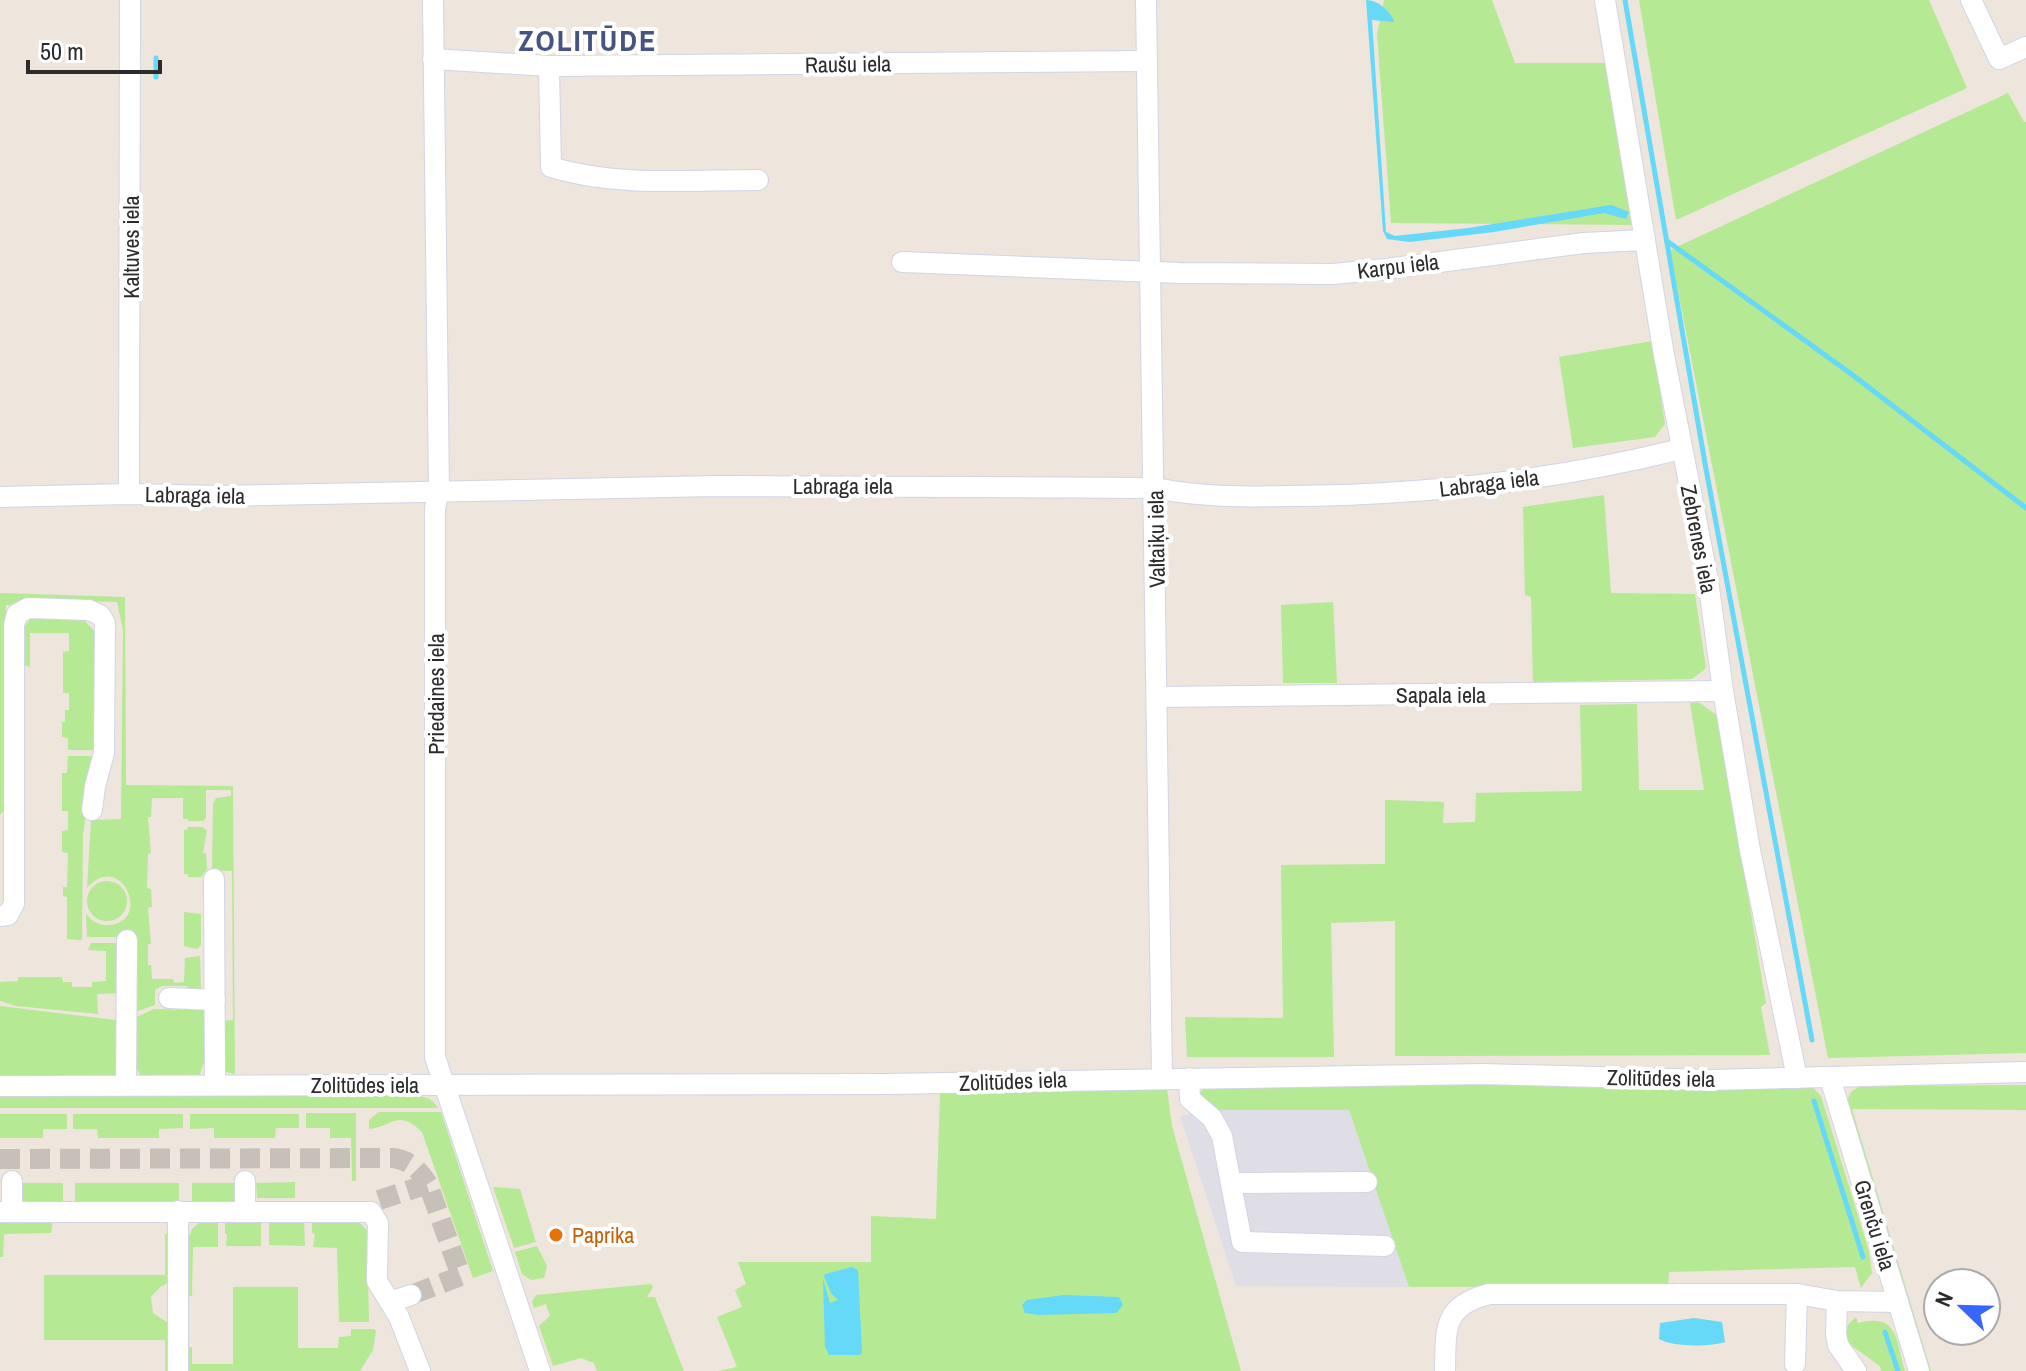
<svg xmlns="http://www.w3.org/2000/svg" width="2026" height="1371" font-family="'Archivo Narrow',sans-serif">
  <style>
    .industrial { fill: #dfdde6 }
    .green { fill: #b5e994 }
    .water { fill: #66d8f8 }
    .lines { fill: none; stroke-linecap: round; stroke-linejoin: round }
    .stream { stroke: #66d8f8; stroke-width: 5 }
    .minor-tunnel { stroke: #c7c0b9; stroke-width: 20; stroke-dasharray: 20 10; stroke-linecap: butt }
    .minor-casing { stroke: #d1d5e5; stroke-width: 22 }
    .minor { stroke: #fff; stroke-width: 20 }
    .food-dot { fill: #e8710a; stroke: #fff; stroke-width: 3 }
    .labels { text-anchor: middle; stroke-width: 8; stroke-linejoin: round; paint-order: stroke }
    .street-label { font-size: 22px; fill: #2b2b2b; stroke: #fff }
    .food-label { font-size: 22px; fill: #c56008; stroke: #fff; text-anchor: start }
    .district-label { font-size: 30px; font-weight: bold; letter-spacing: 2px; fill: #47547f; stroke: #fff }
  </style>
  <rect width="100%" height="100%" fill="#eee5dc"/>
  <path class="industrial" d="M1212 1110H1349L1409 1287 1236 1286 1180 1116Z"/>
  <g class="green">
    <path d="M1384 0H1492L1515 63H1606L1634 225 1391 223 1377 34Z"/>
    <path d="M1639 0H1929L1967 88 1676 220Z"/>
    <path d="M2008 93 2024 122H2026V1053L1828 1058 1670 250Z"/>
    <path d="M1652 341 1665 424 1655 437 1573 448 1559 357Z"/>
    <path d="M1604 495 1611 593 1695 594 1706 668 1692 679 1533 682 1531 597 1525 595 1523 507Z"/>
    <path d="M0 593 125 597 126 785 233 786 235 1074 222 1071 221 1021 233 1020 232 871 212 870 213 804 216 798 231 796V790H206V818L203 821H188V819H183V798H152L151 817H148L151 853 148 854 147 888 151 889 152 907 148 908 151 944H148V965H151L152 979H173L174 983 184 982 185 958 200 956 201 990 188 992 187 986H162L155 990V1005L130 1014 129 937H87L86 914C92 921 99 926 109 925 153 922 121 849 87 888L91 820 121 819 123 630 117 602 20 600 19 605H6L5 809 0 815Z"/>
    <path d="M1333 602 1337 683H1283L1281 605Z"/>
    <path d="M30 619H83L96 633V747L93 750H68V738L62 737V722H65V710H69V693H63V652L69 651V633H30V667L24 665V628Z"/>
    <path d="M1698 702 1718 716 1766 1003 1761 1007 1770 1055 1395 1056V921L1331 923 1334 1057H1187L1185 1017 1283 1018 1281 865 1385 864V800L1444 802 1443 823 1475 822 1476 793 1582 791 1580 705 1637 704 1639 790H1704L1690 703Z"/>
    <path d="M68 756H94L83 835 82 940 67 939V897L63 896V887H67L68 853 62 852V831L68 830V811H62V773H67Z"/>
    <path d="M188 827H203L207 831 203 853H206L207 869 201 877H188V874H184V830H187Z"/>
    <circle cx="107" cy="901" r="20"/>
    <path d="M184 912 201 914V945L197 949 184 946Z"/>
    <path d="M91 943H120L122 993 97 994 98 1014 16 1006 0 1001V982L18 981V977H62L63 982H72V987H92V982L106 981V951L88 950Z"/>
    <path d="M0 1006 123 1021 121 1077 0 1079Z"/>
    <path d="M154 1009 204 1010V1062L199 1077H142L133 1064 130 1020Z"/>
    <path d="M1309 1082 1813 1088 1821 1096 1869 1251 1872 1273 1861 1288 1855 1267 1669 1272 1668 1286 1409 1287 1349 1110H1212L1198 1096 1205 1087Z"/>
    <path d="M2026 1085V1110L1852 1109 1931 1371H1927L1846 1102 1852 1091 1861 1086Z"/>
    <path d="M1167 1089 1172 1126 1241 1371H717L737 1367 717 1317 742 1307 735 1290 746 1284 738 1262H871V1216L936 1219 940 1093Z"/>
    <path d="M0 1093 413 1094 430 1099 439 1108H0Z"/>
    <path d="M379 1112H441L493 1271 473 1278 422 1132C398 1108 392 1127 369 1129V1120Z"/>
    <path d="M306 1113H356V1181H352L351 1138H330V1128H306Z"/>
    <path d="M0 1114H67V1129H43V1138H0Z"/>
    <path d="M73 1114H183V1128L159 1129V1138H98L97 1129H73Z"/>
    <path d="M190 1114H299V1128H276L275 1138H214V1128L190 1129Z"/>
    <path d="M295 1182V1198H257L256 1183Z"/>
    <rect x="20" y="1183" width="43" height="18"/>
    <rect x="75" y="1183" width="104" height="18"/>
    <rect x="192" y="1183" width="43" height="18"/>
    <path d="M493 1187 520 1189 536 1242 514 1248Z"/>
    <path d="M53 1221 51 1233 4 1234 3 1257H0V1222Z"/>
    <path d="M304 1221 305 1246 269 1245V1222Z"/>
    <path d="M358 1221 367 1230 369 1322H339L337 1248 313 1247 315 1234 312 1233V1222Z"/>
    <path d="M200 1222H218V1247H193L192 1296H189L188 1239 192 1229Z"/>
    <path d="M225 1222H261V1246H226L227 1234H225Z"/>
    <path d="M171 1233 170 1282 160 1287 151 1297 153 1313 171 1325 172 1371H165V1340H44V1275H165V1234Z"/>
    <path d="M537 1246 547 1266 544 1278 531 1280 522 1274 515 1252Z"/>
    <path d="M651 1284 653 1287 647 1297H655L684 1371H597L594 1363 581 1358 553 1366 539 1326 550 1316 546 1304 534 1308 532 1302 536 1295Z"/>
    <path d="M233 1287H298V1348H338L339 1337 351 1336V1329H374L376 1331 373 1350 360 1371H187L189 1347H192V1364H233Z"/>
    <path d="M1856 1317 1858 1323C1899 1313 1895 1339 1905 1371H1881L1880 1366 1845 1341C1844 1330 1847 1324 1856 1317Z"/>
  </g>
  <g class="water">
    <path d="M1366 0C1378 0 1390 11 1395 22L1372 20 1386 232 1395 236 1468 228 1611 205 1629 212 1626 219 1604 213 1494 232 1410 242 1387 239 1383 231Z"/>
    <path d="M852 1267 858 1270 862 1352 860 1355H829L825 1347 823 1279 830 1303 838 1300 831 1293 824 1276 825 1274Z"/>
    <path d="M1064 1295 1119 1297 1123 1305 1116 1313 1038 1315 1025 1313 1022 1305 1027 1300Z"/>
    <path d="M1694 1318 1722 1322 1725 1342C1709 1347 1673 1347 1659 1339L1660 1323Z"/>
  </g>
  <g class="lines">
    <g class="stream">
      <path d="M1625 0 1706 469 1812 1040"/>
      <path d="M156 58V77"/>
      <path d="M1667 241 1850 373 2026 508"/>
      <path d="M1814 1101 1863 1257"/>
      <path d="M1885 1332 1898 1371"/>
    </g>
    <g class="minor-tunnel">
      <path d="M0 1159 393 1158C410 1160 419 1170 428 1184"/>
      <path d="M379 1200 428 1184 461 1276 411 1295"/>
    </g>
    <defs>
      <g id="minor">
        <path d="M433 0 439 491 435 508V1057L540 1371"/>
        <path d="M1146 0 1162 1078"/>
        <path d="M1605 0 1664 355 1708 580 1723 691 1750 850 1797 1078"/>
        <path d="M1971 0 1999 59 2026 47"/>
        <path d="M433 59 549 66 1147 61"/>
        <path d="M549 66 551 167C616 187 691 180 758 180"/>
        <path d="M902 262 1180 273 1333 274 1386 269 1584 243 1644 240"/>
        <path d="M129 494 130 0"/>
        <path d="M0 497 129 494 220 496 718 486 1155 488C1199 497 1244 497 1289 496 1421 495 1553 481 1681 449"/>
        <path d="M1158 697 1723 691"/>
        <path d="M214 879 215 1085"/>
        <path d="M0 916 8 915 14 904V625L17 614 28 608 89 610 100 615 105 623 104 753 95 786 92 810"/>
        <path d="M169 998 215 1000"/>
        <path d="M1189 1078 1190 1099 1212 1118 1222 1136 1242 1242 1385 1246"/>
        <path d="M1830 1078 1919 1371"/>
        <path d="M126 1085 127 940"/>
        <path d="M0 1086 887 1084 1483 1074 1710 1080 2026 1072"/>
        <path d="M245 1181V1211"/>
        <path d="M1231 1183 1367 1182"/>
        <path d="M0 1212H371L378 1223 377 1281 399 1317 420 1371"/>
        <path d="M12 1212V1181"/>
        <path d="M1837 1301 1836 1334 1838 1345 1856 1371"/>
        <path d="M390 1302 411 1295"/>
        <path d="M1795 1364 1797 1294"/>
        <path d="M178 1371V1211"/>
        <path d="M1445 1371C1446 1329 1442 1306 1489 1294H1797L1837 1301 1898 1302"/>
      </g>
    </defs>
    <use href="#minor" class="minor-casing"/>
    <use href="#minor" class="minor"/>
  </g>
  <circle class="food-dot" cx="556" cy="1235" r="8"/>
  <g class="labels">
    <g class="street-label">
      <text transform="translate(848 64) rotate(-1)" y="8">Raušu iela</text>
      <text transform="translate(131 247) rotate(-90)" y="8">Kaltuves iela</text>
      <text transform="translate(1398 266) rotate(-7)" y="8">Karpu iela</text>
      <text transform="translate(1489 483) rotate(-7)" y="8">Labraga iela</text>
      <text x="843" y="494">Labraga iela</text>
      <text transform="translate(195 495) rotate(1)" y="8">Labraga iela</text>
      <text transform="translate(1156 539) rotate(-91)" y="8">Valtaiķu iela</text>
      <text transform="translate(1699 539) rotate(79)" y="8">Zebrenes iela</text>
      <text transform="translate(436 694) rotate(-90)" y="8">Priedaines iela</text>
      <text x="1441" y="703">Sapala iela</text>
      <text transform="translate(1661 1078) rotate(1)" y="8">Zolitūdes iela</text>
      <text transform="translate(1013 1081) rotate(-2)" y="8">Zolitūdes iela</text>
      <text x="365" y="1093">Zolitūdes iela</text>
      <text transform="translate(1875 1225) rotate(73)" y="8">Grenču iela</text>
    </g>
    <g class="food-label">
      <text x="572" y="1243">Paprika</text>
    </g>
    <g class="district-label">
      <text x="588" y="51">ZOLITŪDE</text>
    </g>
  </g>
  <g transform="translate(1962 1307) rotate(293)"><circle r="38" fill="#ffffff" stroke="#aaaaaa" stroke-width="2"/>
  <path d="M0-6L14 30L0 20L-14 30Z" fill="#3766ff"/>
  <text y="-12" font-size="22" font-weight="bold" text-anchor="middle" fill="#2b2b2b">N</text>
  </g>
  <path d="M28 60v12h132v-12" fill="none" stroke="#2b2b2b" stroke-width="4"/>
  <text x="40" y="60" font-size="24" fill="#2b2b2b" stroke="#ffffff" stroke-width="6" paint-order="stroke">50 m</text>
</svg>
